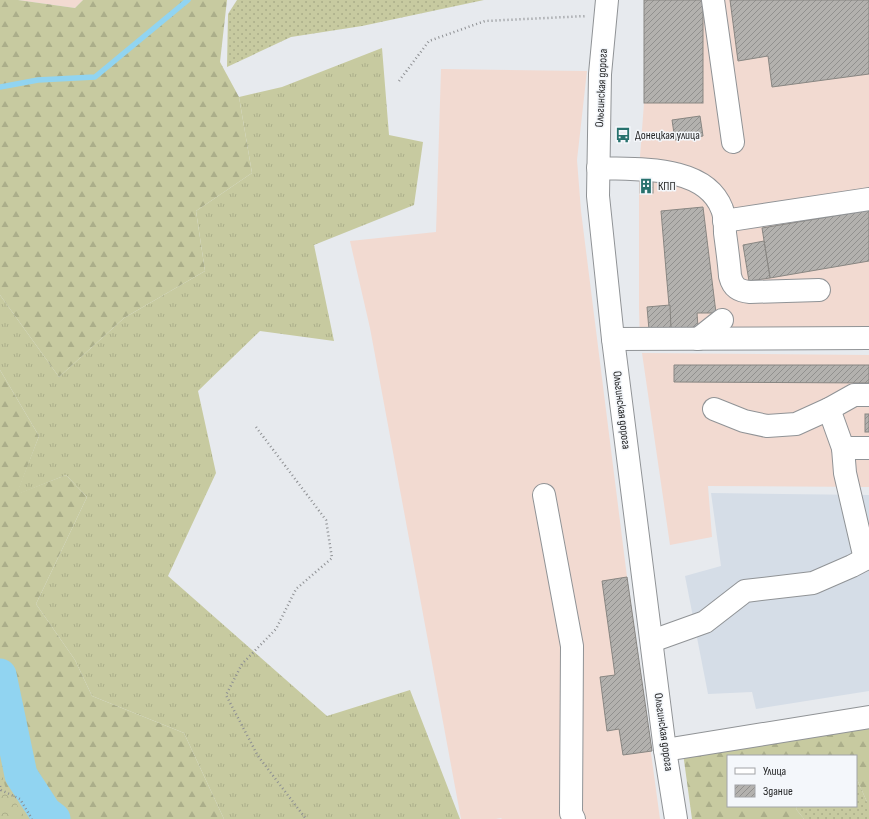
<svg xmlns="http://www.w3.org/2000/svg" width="869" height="819" font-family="'Sofia Sans Condensed',sans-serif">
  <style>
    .built { fill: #d5dde7 }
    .industrial { fill: #f2dad1 }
    .grass { fill: url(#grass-tufts) }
    .forest { fill: url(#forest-firs) }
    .park { fill: url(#park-crowns) }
    .garden { fill: url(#garden-dots) }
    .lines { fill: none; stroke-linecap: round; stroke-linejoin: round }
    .stream { stroke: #91d4f1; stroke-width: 5.5 }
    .river { stroke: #91d4f1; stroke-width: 33 }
    .building { fill: url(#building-hatch); stroke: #888682 }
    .minor-casing { stroke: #909396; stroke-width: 24 }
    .path { stroke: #8d8f92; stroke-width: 2.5; stroke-dasharray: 1 3; stroke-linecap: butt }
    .minor { stroke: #fff; stroke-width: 22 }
    .labels { text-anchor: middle; stroke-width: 3; stroke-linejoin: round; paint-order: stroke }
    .street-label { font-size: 12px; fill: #262728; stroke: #f4f7fb }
    .poi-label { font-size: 12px; fill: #262728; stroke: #f4f7fb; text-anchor: start }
  </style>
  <defs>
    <pattern id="grass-tufts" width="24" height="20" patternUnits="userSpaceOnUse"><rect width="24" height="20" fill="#c7caa0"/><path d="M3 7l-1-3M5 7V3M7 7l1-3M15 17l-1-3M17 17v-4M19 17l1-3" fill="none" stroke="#abae8a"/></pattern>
    <pattern id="forest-firs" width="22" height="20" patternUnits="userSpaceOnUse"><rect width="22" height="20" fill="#c7caa0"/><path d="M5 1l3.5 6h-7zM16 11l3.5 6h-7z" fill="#abae8a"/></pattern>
    <pattern id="park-crowns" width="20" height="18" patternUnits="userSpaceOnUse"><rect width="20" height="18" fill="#c7caa0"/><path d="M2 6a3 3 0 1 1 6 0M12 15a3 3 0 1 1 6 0" fill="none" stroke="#abae8a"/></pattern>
    <pattern id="garden-dots" width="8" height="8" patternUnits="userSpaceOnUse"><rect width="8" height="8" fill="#c7caa0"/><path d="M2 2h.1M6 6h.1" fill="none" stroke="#abae8a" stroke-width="1.8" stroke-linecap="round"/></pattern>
    <pattern id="building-hatch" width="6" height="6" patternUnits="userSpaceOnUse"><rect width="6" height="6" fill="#b3b1ae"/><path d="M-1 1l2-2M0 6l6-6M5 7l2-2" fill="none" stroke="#91908e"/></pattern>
  </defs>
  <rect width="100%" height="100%" fill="#e7eaee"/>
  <path class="built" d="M711 493 869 495V691L756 709 752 692 708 694 685 576 721 566Z"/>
  <g class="industrial">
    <path d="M18 0H83L75 8Z"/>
    <path d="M644 0H869V345L640 343 639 308V170L644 103Z"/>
    <path d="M441 69 587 71 577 160 581 211 627 577 660 819H502L501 818 496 819H461L370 328 350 241 436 232Z"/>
    <path d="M642 353 869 355V487L708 486 712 537 670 545Z"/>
  </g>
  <path class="grass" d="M382 48 389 135 423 142 414 205 314 245 334 341 260 331 198 391 216 473 168 576 327 716 410 690 460 819H224L184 733 92 696 75 660 36 604 87 497 66 475 16 495 39 436 0 370V295L59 377 124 318 205 271 196 211 252 173 239 97 282 87Z"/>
  <g class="forest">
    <path d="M0 0H18L75 8 83 0H227L220 62 239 97 252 173 196 211 205 271 124 318 59 377 0 295Z"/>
    <path d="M0 370 39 436 17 494 66 475 87 497 36 604 75 660 92 696 184 733 224 819H0Z"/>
    <path d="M869 724V802H867L856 777V756H728V806H797L796 809 804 819H692L683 753Z"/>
  </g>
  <path class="park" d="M0 764 5 786 26 819H0Z"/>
  <g class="garden">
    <path d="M237 0H484L362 26 291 37 227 67 228 14Z"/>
    <path d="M856 777 867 802H869V819H804L796 809 797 806H856Z"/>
  </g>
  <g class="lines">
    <path class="stream" d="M0 87 38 80 95 77 188 0"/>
    <path class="river" d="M0 675 21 775 45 812 54 819"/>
  </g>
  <g class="building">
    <rect x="644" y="0" width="59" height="103"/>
    <path d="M730 0H869V74L772 87 768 56 738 61Z"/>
    <path d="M700 116 703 136 675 140 672 120Z"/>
    <rect x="640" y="180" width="13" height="13"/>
    <path d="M703 207 716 313H697L698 327 671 329 661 211Z"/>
    <path d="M869 210V261L770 278 762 228Z"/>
    <path d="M764 241 770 278 749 281 743 245Z"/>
    <path d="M670 305 671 329 649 330 647 307Z"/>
    <path d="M674 365H869V383L674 382Z"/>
    <rect x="865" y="414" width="4" height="18"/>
    <path d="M627 577 652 751 623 755 619 729 607 731 600 677 615 675 602 581Z"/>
  </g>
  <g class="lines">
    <defs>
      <g id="minor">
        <path d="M607 0 600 74 598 196 613 339 665 750 676 819"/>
        <path d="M713 0 733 142"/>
        <path d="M598 168C637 170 705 164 722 209 725 216 725 225 725 233 727 248 729 262 730 276 733 288 739 291 750 292L819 290"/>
        <path d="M724 221 869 199"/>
        <path d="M613 339 869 338"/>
        <path d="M698 339 722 320"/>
        <path d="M714 409 744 421 767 426 796 424 829 409 854 395H869"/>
        <path d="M829 409 843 448 845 473 865 559"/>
        <path d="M843 448H869"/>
        <path d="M544 495 572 646 571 813 574 819"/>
        <path d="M652 641 705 622 745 591 813 583 852 566 869 557"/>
        <path d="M665 750 869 717"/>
      </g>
    </defs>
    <use href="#minor" class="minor-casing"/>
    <g class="path">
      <path d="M399 81 429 41 485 21 587 16"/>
      <path d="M256 427 326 520 332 558 296 589 276 629 242 664 226 695 258 756 306 819"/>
      <path d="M0 786 1 790 20 799 32 819"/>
    </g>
    <use href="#minor" class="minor"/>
  </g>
  <defs>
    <symbol id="bus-bare" viewBox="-9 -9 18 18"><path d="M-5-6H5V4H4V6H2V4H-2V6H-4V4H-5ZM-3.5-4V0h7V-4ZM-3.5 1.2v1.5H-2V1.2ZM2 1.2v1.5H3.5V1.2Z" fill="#27716d" stroke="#f4f7fb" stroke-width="2.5" paint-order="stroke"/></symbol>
    <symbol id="building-bare" viewBox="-9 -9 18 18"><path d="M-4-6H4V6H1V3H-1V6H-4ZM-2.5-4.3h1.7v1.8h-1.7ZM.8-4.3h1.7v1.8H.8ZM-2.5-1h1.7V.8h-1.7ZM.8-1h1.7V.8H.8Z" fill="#27716d" stroke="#f4f7fb" stroke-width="2.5" paint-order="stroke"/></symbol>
  </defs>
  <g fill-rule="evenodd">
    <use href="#bus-bare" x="612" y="124" width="22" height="22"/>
    <use href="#building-bare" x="635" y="175" width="22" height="22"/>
  </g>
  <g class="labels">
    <g class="street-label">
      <text transform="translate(601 88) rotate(-87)" y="4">Ольгинская дорога</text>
      <text transform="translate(622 410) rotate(83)" y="4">Ольгинская дорога</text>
      <text transform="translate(664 732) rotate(82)" y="4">Ольгинская дорога</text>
    </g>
    <g class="poi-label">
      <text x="635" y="139">Донецкая улица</text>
      <text x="658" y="190">КПП</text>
    </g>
  </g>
  <rect x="727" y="755" width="130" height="52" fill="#f4f7fb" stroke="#a2a4a7"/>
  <rect x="735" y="768" width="20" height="6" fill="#ffffff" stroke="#a2a4a7"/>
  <text x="763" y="775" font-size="12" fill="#262728">Улица</text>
  <rect x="735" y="785" width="20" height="12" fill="url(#building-hatch)" stroke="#a2a4a7"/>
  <text x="763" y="795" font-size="12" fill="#262728">Здание</text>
</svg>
